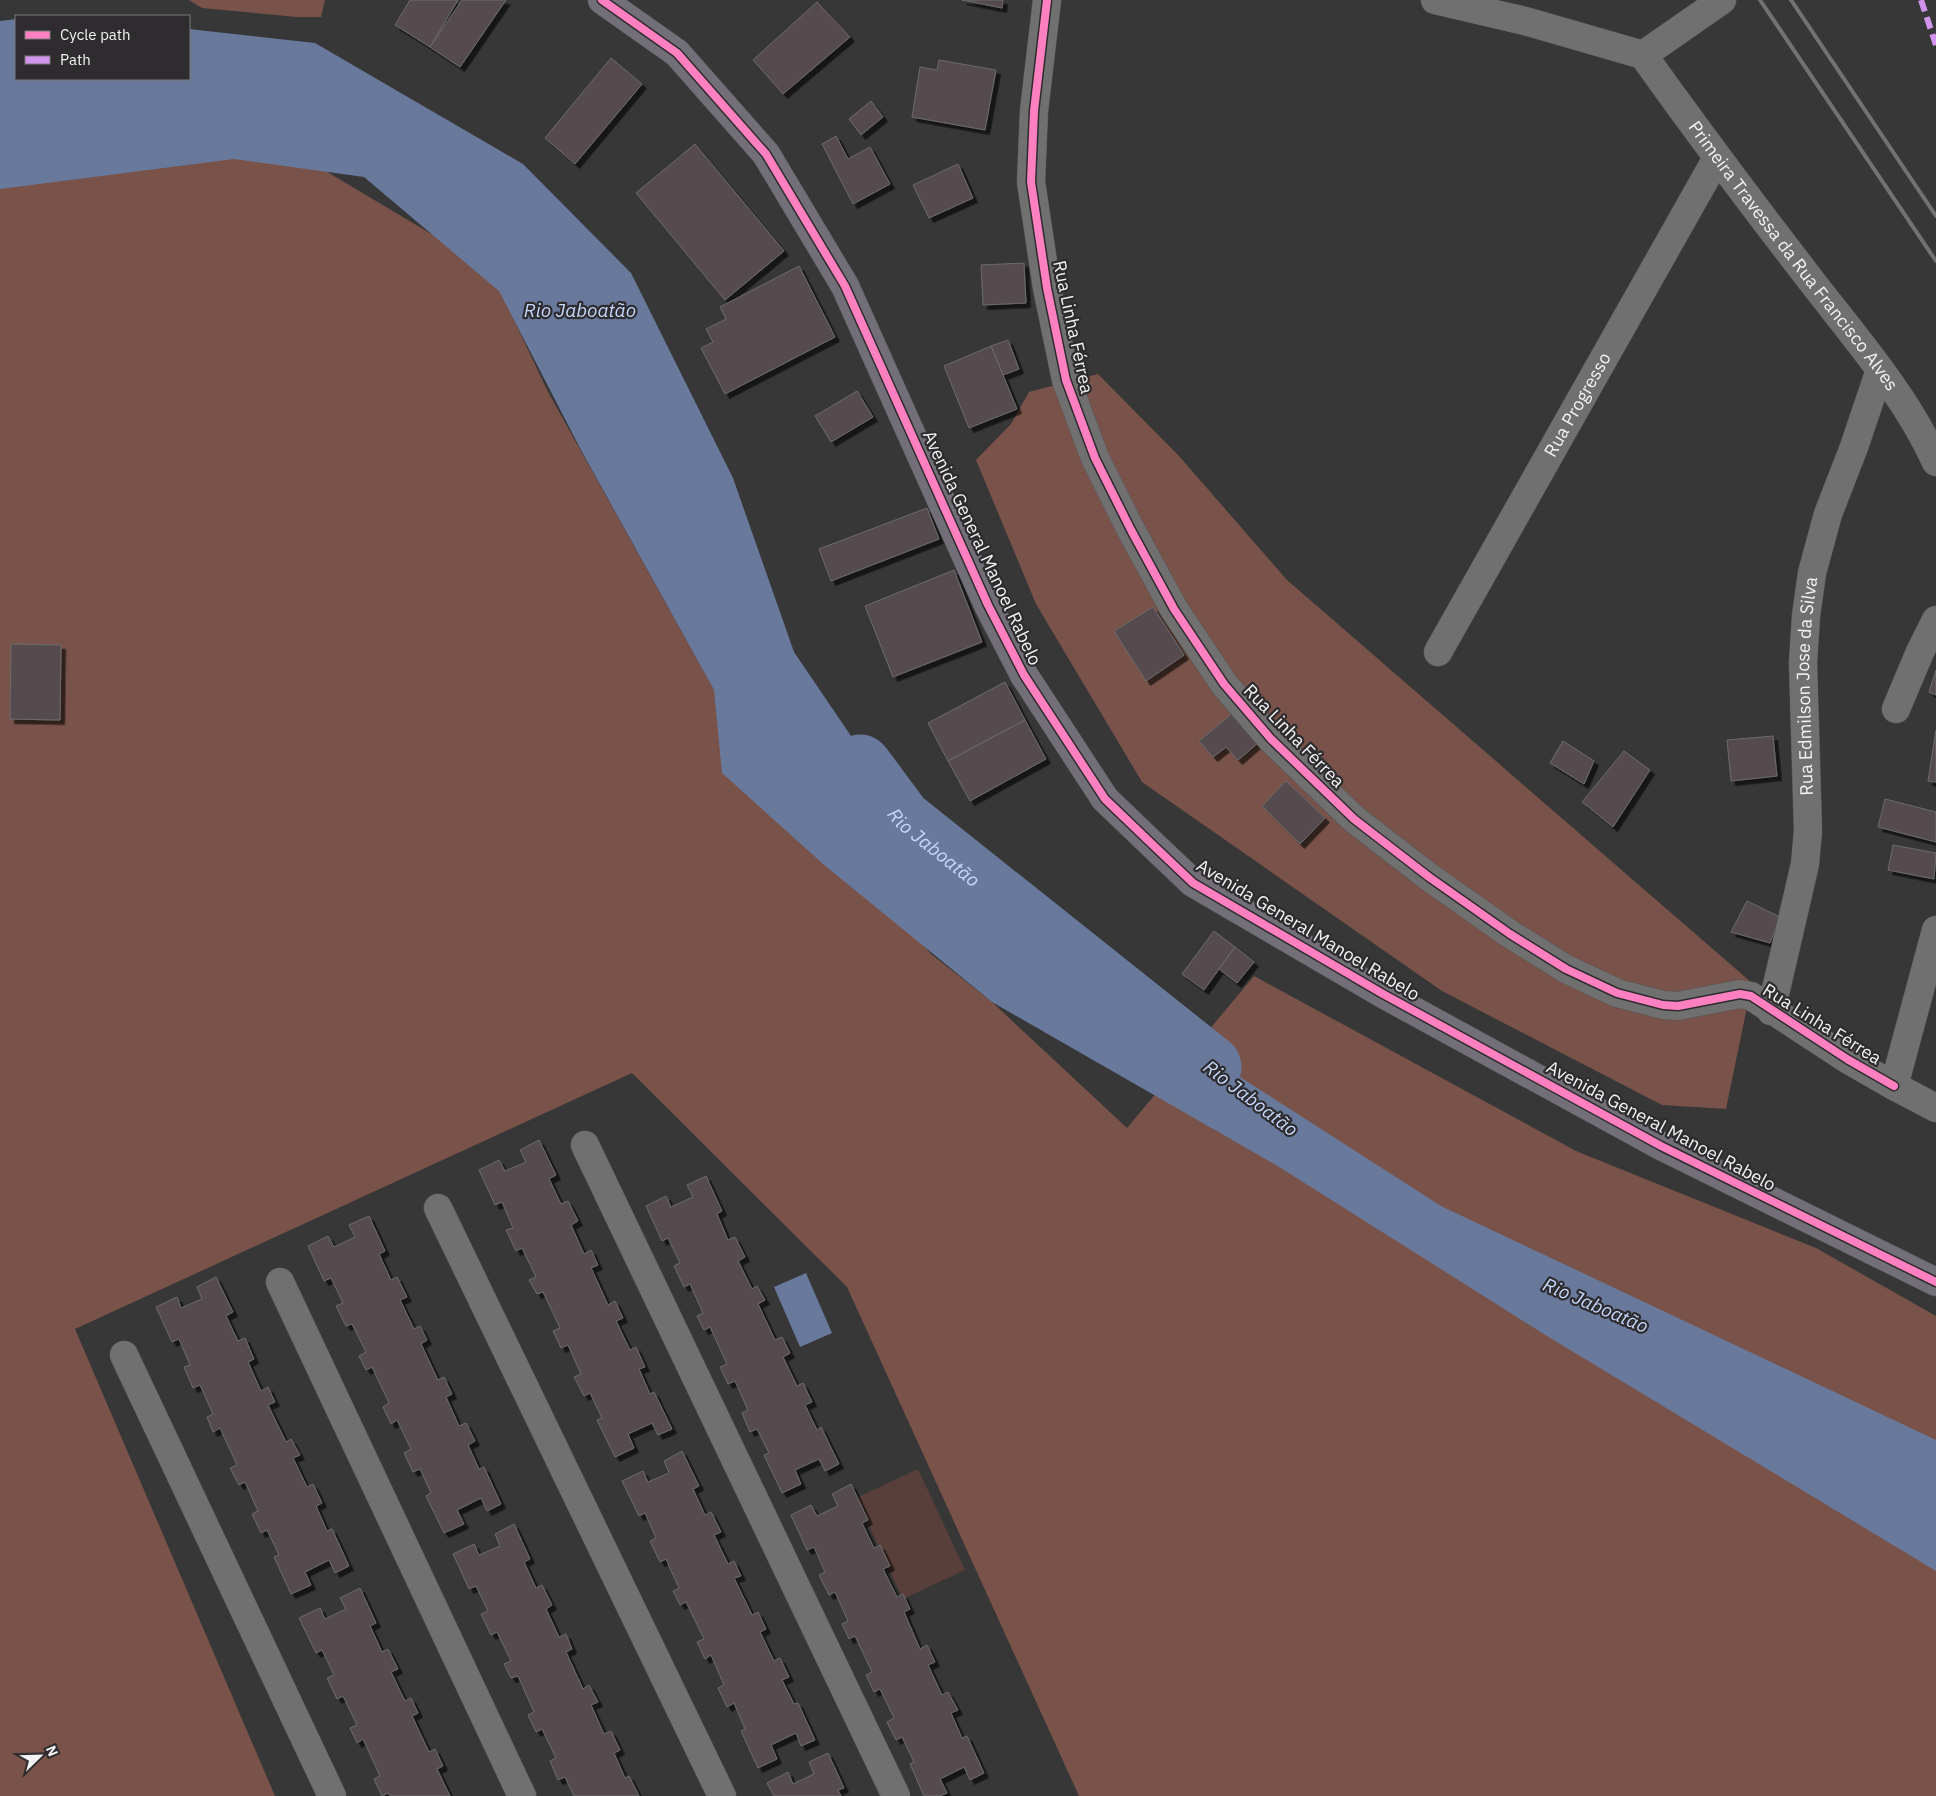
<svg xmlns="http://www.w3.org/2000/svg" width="1936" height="1796" font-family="'IBM Plex Sans',sans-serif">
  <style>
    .green { fill: #583f39 }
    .forest { fill: #795349 }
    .water { fill: #69799c }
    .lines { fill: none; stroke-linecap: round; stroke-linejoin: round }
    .river { stroke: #69799c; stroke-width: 65 }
    .building { fill: #554c4f; stroke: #6c6b6b; filter: url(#shadow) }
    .minor-casing { stroke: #565556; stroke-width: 29 }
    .major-casing { stroke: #565556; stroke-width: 29 }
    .minor { stroke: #717071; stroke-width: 28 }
    .major { stroke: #726f78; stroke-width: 28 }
    .rail { stroke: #727272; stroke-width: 4 }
    .quiet { stroke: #d193ec; stroke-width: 6; stroke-dasharray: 12 6; stroke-linecap: butt }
    .cycleway-casing { stroke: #2e2c2e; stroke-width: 11 }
    .cycleway { stroke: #ff80c0; stroke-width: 8 }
    .labels { text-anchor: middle; stroke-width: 4.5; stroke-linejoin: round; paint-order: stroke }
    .street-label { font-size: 18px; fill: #f3f2f3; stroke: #2e2c2e }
    .water-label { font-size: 19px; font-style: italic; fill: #c5d7fc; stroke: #2e2c2e }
  </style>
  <defs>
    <filter id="shadow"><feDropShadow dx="4.5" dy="4.5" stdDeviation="0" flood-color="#0009"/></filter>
  </defs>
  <rect width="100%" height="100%" fill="#373737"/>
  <path class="green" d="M918 1469 965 1570 903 1599 856 1498Z"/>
  <g class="forest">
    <path d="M189 0H325L321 17H297L202 8Z"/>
    <path d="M245 123 490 269 547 390 723 706 831 838 931 954 992 1002 1127 1128 1254 976 1576 1151 1816 1248 1936 1316V1796H1079L847 1287 632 1073 75 1329 275 1796H0V152Z"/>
    <path d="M1098 374 1179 456 1287 580 1752 983 1726 1109 1662 1105 1442 991 1142 782 1036 604 976 460 1011 424 1029 392Z"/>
  </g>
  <g class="water">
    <path d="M16 19V79H189V29L315 43 523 164 631 273 733 478 794 652 961 898 1441 1206 1936 1440V1571L1547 1336 1276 1165 992 1002 823 864 722 773 714 690 582 452 499 291 364 177 234 159 0 189V21Z"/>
    <path d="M806 1273 832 1333 800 1347 774 1287Z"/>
  </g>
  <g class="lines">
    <path class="river" id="s1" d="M860 767 900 821 1209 1067"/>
  </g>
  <g class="building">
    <path d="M410 0H458L430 47 395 25Z"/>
    <path d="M462 0H506L460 67 430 47Z"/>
    <path d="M962 0H1003L1002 8Z"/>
    <path d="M817 2 850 37 783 94 753 60Z"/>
    <path d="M611 58 642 84 575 164 545 138Z"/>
    <path d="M939 60 996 70 985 130 912 117 920 67 937 70Z"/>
    <path d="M871 101 883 117 861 135 849 119Z"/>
    <path d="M836 136 848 159 870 147 890 184 853 204 822 144Z"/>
    <path d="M695 144 784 251 725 300 636 193Z"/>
    <path d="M958 164 973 198 929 218 913 185Z"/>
    <path d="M1024 263 1026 303 983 305 981 265Z"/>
    <path d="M799 266 835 337 725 394 701 348 713 342 706 329 726 319 720 307Z"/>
    <path d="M1008 340 1019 369 1003 375 991 346Z"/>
    <path d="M991 346 1017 409 969 428 944 366Z"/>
    <path d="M857 391 873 417 831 442 815 416Z"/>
    <path d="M927 508 939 539 831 581 819 549Z"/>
    <path d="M954 570 982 642 893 677 865 606Z"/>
    <path d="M1153 607 1184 655 1146 681 1114 631Z"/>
    <path d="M11 644 61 645 60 720 10 719Z"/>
    <path d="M1936 670V695L1929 692Z"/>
    <path d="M1005 682 1025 720 948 761 928 723Z"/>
    <path d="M1234 712 1259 742 1238 760 1226 747 1213 757 1199 741Z"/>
    <path d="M1025 720 1046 759 970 801 948 761Z"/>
    <path d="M1936 730V782L1928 781Z"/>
    <path d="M1773 736 1777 776 1731 781 1727 740Z"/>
    <path d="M1563 741 1594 761 1584 784 1550 763Z"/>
    <path d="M1624 751 1650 770 1613 827 1582 802Z"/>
    <path d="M1286 781 1325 818 1300 844 1262 806Z"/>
    <path d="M1885 799 1936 812V842L1878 827Z"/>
    <path d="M1893 845 1936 853 1934 879 1888 870Z"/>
    <path d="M1747 901 1780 917 1770 943 1731 932Z"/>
    <path d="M1214 931 1235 947 1204 990 1182 974Z"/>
    <path d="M1235 947 1254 962 1237 983 1219 969Z"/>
    <path d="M539 1140 556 1175 549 1179 561 1204 568 1201 578 1221 571 1225 584 1254 591 1250 598 1265 591 1268 608 1305 615 1301 623 1318 616 1321 630 1350 636 1347 645 1367 639 1369 650 1394 654 1392 672 1429 658 1435 652 1423 628 1434 634 1448 615 1457 597 1420 602 1418 590 1393 584 1396 574 1377 581 1374 568 1345 561 1348 553 1331 560 1328 543 1292 537 1294 529 1280 536 1277 522 1248 516 1251 506 1230 513 1228 502 1202 495 1205 479 1170 499 1160 505 1171 526 1162 520 1150Z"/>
    <path d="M706 1176 722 1211 717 1214 728 1240 735 1237 745 1257 738 1261 752 1289 757 1286 765 1300 758 1304 775 1340 782 1337 790 1353 783 1357 797 1386 803 1383 812 1402 805 1405 817 1430 821 1427 839 1464 825 1471 819 1459 795 1470 801 1484 782 1493 764 1455 769 1453 757 1429 750 1432 742 1413 748 1410 735 1381 728 1384 720 1367 727 1364 710 1327 704 1330 697 1316 703 1313 690 1284 684 1287 674 1266 680 1263 668 1238 662 1241 646 1206 666 1196 671 1207 693 1197 687 1185Z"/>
    <path d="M369 1216 385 1251 379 1254 391 1280 397 1277 407 1297 400 1300 414 1329 420 1326 427 1340 421 1344 438 1380 444 1377 452 1394 446 1397 459 1426 466 1423 475 1441 468 1445 479 1469 484 1467 501 1504 487 1511 481 1498 457 1510 464 1524 444 1533 426 1496 431 1493 420 1469 413 1472 404 1453 411 1449 397 1420 391 1424 383 1407 389 1403 372 1367 366 1370 359 1356 366 1352 352 1324 346 1326 336 1306 343 1303 331 1278 324 1281 308 1246 328 1236 334 1247 355 1237 349 1225Z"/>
    <path d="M216 1277 233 1312 226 1316 238 1341 245 1338 254 1359 248 1362 261 1391 268 1387 275 1402 268 1405 286 1442 291 1439 300 1455 293 1458 307 1487 313 1484 322 1503 316 1506 327 1531 332 1529 349 1566 335 1573 329 1560 305 1572 311 1585 291 1594 274 1557 279 1555 267 1530 261 1533 252 1514 258 1511 245 1482 239 1485 230 1468 237 1465 220 1428 213 1432 207 1417 213 1414 200 1385 193 1388 184 1367 190 1365 179 1339 172 1342 156 1307 177 1297 181 1308 202 1299 197 1287Z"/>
    <path d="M682 1451 699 1486 693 1489 705 1515 711 1512 721 1532 714 1535 728 1564 734 1561 741 1576 734 1578 752 1615 758 1612 766 1629 760 1632 774 1661 780 1658 789 1677 782 1680 794 1704 798 1703 815 1740 801 1746 796 1733 771 1745 777 1759 758 1768 741 1731 745 1729 734 1703 727 1707 718 1688 724 1685 711 1655 705 1659 697 1642 704 1639 686 1602 680 1605 673 1591 679 1588 666 1559 660 1562 650 1541 656 1538 645 1513 639 1516 622 1481 643 1471 648 1482 669 1473 664 1461Z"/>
    <path d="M851 1484 868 1520 862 1523 874 1548 880 1545 890 1566 883 1569 897 1597 903 1594 910 1609 904 1612 920 1649 927 1645 935 1662 928 1665 942 1695 948 1692 958 1710 951 1713 962 1738 967 1736 984 1773 970 1780 964 1767 940 1779 947 1793 939 1796H924L910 1764 914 1762 902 1737 896 1740 887 1722 894 1718 880 1689 874 1692 866 1675 872 1672 855 1636 849 1639 842 1624 848 1621 835 1592 829 1595 819 1575 825 1572 814 1547 807 1550 791 1515 811 1505 817 1516 838 1506 832 1494Z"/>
    <path d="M514 1524 530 1559 524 1562 536 1588 542 1585 552 1605 546 1609 559 1637 566 1634 572 1649 566 1652 583 1689 589 1685 598 1702 591 1705 604 1734 611 1731 620 1750 614 1753 625 1778 629 1776 639 1796H574L565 1777 558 1780 550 1761 556 1758 542 1729 536 1732 528 1715 534 1712 518 1676 511 1678 504 1664 511 1661 497 1632 491 1635 481 1614 488 1611 476 1586 469 1589 453 1554 474 1544 479 1555 500 1546 495 1534Z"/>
    <path d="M360 1588 376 1623 370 1626 382 1652 388 1649 398 1669 391 1672 405 1701 411 1698 418 1713 412 1716 429 1752 435 1749 443 1766 437 1769 450 1796H390L388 1793 382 1796 374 1779 380 1776 363 1739 357 1743 350 1728 357 1725 343 1696 337 1699 327 1678 334 1675 322 1650 316 1653 299 1618 320 1608 325 1619 346 1609 340 1598Z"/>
    <path d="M828 1753 844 1788 838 1790 841 1796H774L767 1783 788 1772 793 1784 814 1774 809 1762Z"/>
  </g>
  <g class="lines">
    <defs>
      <g id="minor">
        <path d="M1047 0 1034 111 1031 182 1047 288 1066 380 1095 458 1131 530 1174 609 1224 684 1271 739 1354 819 1429 877 1510 934 1566 969 1617 993 1663 1005 1678 1006 1740 994 1751 996 1847 1059 1894 1086"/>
        <path d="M1435 0 1525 21 1643 55"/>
        <path id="s2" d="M1643 55C1698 132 1755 208 1813 283 1857 340 1906 396 1936 462"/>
        <path d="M1643 55 1722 0"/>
        <path id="s3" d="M1438 652 1717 158"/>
        <path d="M1896 709 1920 652 1936 620"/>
        <path d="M1936 930 1894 1086 1936 1108"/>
        <path id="s4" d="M1771 1011 1805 864 1808 831 1803 663 1806 616 1812 573 1828 514 1854 447 1880 370"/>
        <path d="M585 1145 896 1796"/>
        <path d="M438 1208 722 1796"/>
        <path d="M280 1282 522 1796"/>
        <path d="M124 1355 332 1796"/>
      </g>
      <path id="major" d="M602 0 677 53 766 154 845 286 988 605 1024 675 1105 799 1154 846 1193 883 1383 994 1661 1146 1936 1282"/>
    </defs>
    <use href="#minor" class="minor-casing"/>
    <use href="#major" class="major-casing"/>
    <use href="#minor" class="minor"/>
    <use href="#major" class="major"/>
    <g class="rail">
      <path d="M1760 0 1936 261"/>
      <path d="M1791 0 1936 216"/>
    </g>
    <path class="quiet" d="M1921 0 1936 45"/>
    <defs>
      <g id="cycleway">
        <path d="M602 0 677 53 766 154 845 286 988 605 1024 675 1105 799 1154 846 1193 883 1383 994 1661 1146 1936 1282"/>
        <path d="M1047 0 1034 111 1031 182 1047 288 1066 380 1095 458 1131 530 1174 609 1224 684 1271 739 1354 819 1429 877 1510 934 1566 969 1617 993 1663 1005 1678 1006 1740 994 1751 996 1847 1059 1894 1086"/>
      </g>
    </defs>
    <use href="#cycleway" class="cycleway-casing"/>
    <use href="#cycleway" class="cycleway"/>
  </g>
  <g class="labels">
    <g class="street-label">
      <text dy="6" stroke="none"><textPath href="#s2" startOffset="251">Primeira Travessa da Rua Francisco Alves</textPath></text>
      <text transform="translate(1073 327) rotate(78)" y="6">Rua Linha Férrea</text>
      <text dy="6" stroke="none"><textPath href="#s3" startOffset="284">Rua Progresso</textPath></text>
      <text transform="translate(982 548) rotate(65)" y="6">Avenida General Manoel Rabelo</text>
      <text dy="6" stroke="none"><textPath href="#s4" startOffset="329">Rua Edmilson Jose da Silva</textPath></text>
      <text transform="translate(1294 736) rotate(46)" y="6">Rua Linha Férrea</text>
      <text transform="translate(1308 930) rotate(31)" y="6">Avenida General Manoel Rabelo</text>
      <text transform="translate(1822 1024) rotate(32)" y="6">Rua Linha Férrea</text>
      <text transform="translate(1661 1126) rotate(28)" y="6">Avenida General Manoel Rabelo</text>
    </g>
    <g class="water-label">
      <text x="580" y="317">Rio Jaboatão</text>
      <text dy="7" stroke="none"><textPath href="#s1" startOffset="110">Rio Jaboatão</textPath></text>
      <text transform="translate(1251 1098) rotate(37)" y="7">Rio Jaboatão</text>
      <text transform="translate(1596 1305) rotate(23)" y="7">Rio Jaboatão</text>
    </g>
  </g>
  <rect x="15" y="15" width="175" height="65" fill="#2e2c2e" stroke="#7d7b7d"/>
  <rect x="25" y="31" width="25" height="8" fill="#ff80c0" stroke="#7d7b7d"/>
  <text x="60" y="40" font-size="15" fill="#f3f2f3">Cycle path</text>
  <rect x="25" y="56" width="25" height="8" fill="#d193ec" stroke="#7d7b7d"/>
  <text x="60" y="65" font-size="15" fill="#f3f2f3">Path</text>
  <g transform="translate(40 1756) rotate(67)" stroke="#2e2c2e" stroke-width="4" paint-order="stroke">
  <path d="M0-4L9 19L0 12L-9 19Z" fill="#f3f2f3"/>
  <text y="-8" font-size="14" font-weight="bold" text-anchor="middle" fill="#f3f2f3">N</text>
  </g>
</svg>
